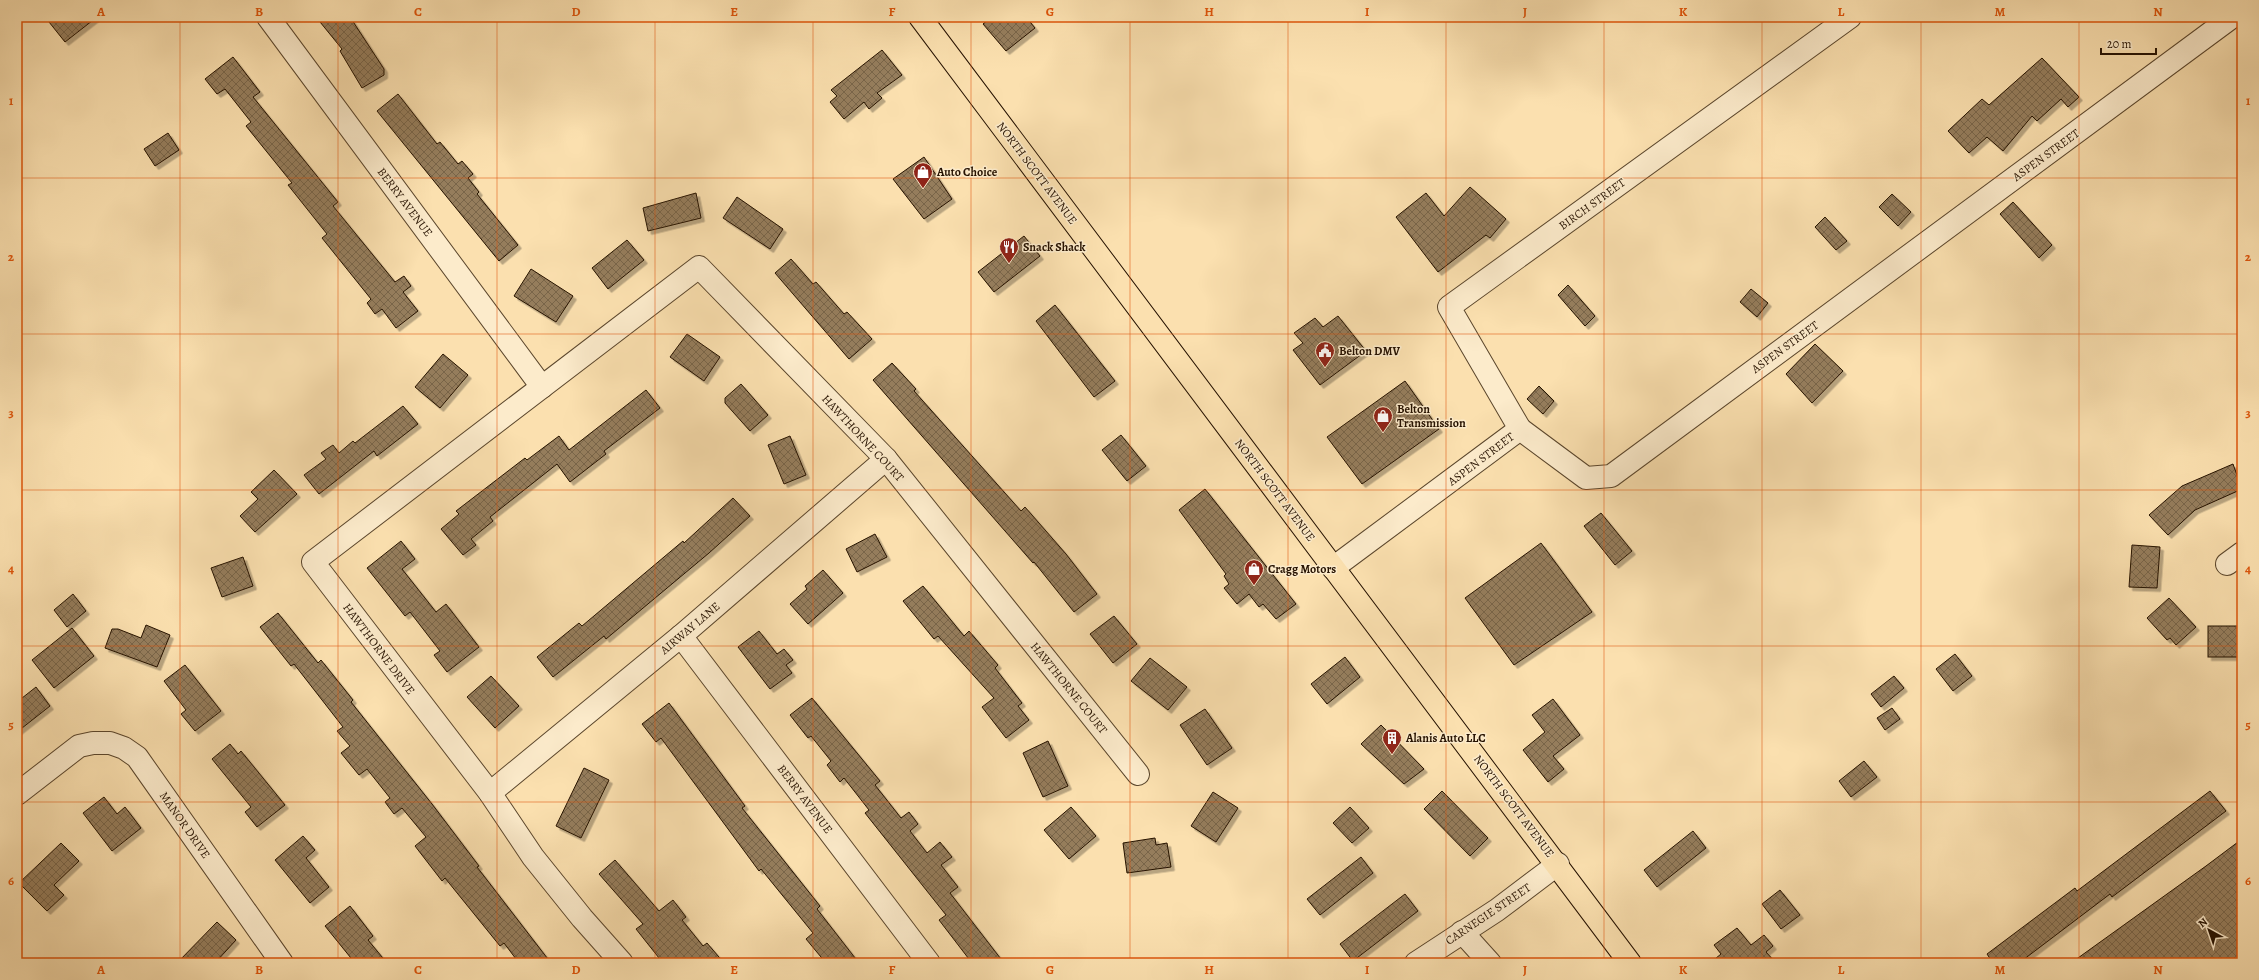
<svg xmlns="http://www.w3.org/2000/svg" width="2259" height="980" font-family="Alegreya,serif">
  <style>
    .building { fill: url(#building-cross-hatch); stroke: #261201; filter: url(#shadow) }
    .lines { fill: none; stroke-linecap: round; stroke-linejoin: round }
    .minor-casing { stroke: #5b462c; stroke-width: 24 }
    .major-casing { stroke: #261201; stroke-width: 24 }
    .minor { stroke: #fcebcb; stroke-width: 22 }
    .major { stroke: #fbe0af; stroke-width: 22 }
    .grid { fill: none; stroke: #de550b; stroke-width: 1; stroke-opacity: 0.55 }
    .labels { text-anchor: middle; stroke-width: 3; stroke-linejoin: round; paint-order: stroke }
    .street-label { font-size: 12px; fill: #261201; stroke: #fcebcb }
    .poi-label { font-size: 12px; font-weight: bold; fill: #261201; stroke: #fcebcb; text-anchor: start }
    .neatline { fill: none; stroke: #de550b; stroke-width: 1.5 }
    .grid-label { font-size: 13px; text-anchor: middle; font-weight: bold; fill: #de550b }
  </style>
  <defs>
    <pattern id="building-cross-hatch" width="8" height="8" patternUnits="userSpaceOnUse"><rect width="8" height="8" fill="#957d5b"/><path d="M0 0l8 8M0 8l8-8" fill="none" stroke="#796549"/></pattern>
    <filter id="shadow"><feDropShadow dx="3.5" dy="3.5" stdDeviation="0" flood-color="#0004"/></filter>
  </defs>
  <rect width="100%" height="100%" fill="#fbe0af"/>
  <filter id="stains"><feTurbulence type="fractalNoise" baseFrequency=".005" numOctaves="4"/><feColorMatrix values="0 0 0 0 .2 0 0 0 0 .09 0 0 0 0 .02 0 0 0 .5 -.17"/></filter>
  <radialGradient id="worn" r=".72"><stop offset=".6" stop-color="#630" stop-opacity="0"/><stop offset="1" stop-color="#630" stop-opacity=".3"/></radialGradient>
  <g class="building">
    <path d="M45 17H97L65 42Z"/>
    <path d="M316 17H350L384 69V75L362 88 340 51 342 49Z"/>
    <path d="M991 17H1026L1035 28 1006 51 983 24Z"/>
    <path d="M882 50 902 75 877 93 882 98 869 109 864 102 844 119 830 102 837 96 831 90Z"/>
    <path d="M233 57 260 92 253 97 338 202 333 206 395 282 404 276 411 286 403 292 418 311 396 328 382 309 375 314 367 303 371 299 322 238 327 234 288 185 292 183 246 126 251 122 225 89 217 94 205 79Z"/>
    <path d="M2042 58 2079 97 2068 107 2061 99 2037 121 2032 116 2003 151 1987 137 1969 153 1948 131 1982 99 1989 105Z"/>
    <path d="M398 94 437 144 440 142 458 164 462 161 473 174 468 178 479 192 477 194 518 245 499 261 377 111Z"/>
    <path d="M168 133 179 150 155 166 144 149Z"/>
    <path d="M924 157 952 199 924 219 893 179Z"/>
    <path d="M1470 187 1506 219 1490 238 1486 235 1438 272 1396 217 1426 193 1444 216Z"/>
    <path d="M696 193 701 218 648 231 643 208Z"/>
    <path d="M1892 194 1911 212 1898 226 1879 207Z"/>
    <path d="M737 197 783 229 770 249 723 218Z"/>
    <path d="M2013 202 2052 245 2039 258 2000 214Z"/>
    <path d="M1825 217 1847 241 1836 250 1815 227Z"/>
    <path d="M1024 236 1040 256 994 292 978 272Z"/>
    <path d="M627 240 644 260 608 289 592 268Z"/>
    <path d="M791 259 813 284 816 282 844 314 847 312 872 339 849 359 775 273Z"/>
    <path d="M531 269 573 296 556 322 514 296Z"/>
    <path d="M1568 285 1595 316 1585 326 1558 295Z"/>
    <path d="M1751 289 1768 303 1757 317 1740 302Z"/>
    <path d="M1055 305 1115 381 1094 397 1036 321Z"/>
    <path d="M1338 316 1366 351 1320 385 1293 350 1303 343 1294 333 1315 318 1323 327Z"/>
    <path d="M687 334 720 357 704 381 670 357Z"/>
    <path d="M1815 344 1843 371 1812 403 1786 374Z"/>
    <path d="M443 354 468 375 440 408 415 387Z"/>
    <path d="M892 363 916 389 914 391 1021 511 1025 507 1066 554 1097 594 1074 612 1034 562 1033 563 873 380Z"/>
    <path d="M1405 381 1439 429 1362 484 1327 437Z"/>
    <path d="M741 384 768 415 750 431 725 403V398Z"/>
    <path d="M1539 386 1554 401 1543 414 1527 399Z"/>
    <path d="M646 390 660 408 604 451 606 454 570 482 557 464 490 517 493 521 471 539 476 545 463 555 441 529 459 514 456 511 525 458 527 460 559 436 569 450Z"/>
    <path d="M403 406 418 424 377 456 374 451 319 494 304 475 326 459 321 453 333 445 339 453 353 441 355 443Z"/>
    <path d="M1121 435 1146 466 1127 481 1102 450Z"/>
    <path d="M790 436 806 475 784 484 768 445Z"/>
    <path d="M2233 464 2242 489 2195 510 2168 535 2149 515 2182 486Z"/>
    <path d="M274 470 297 494 255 532 240 516 258 499 251 492Z"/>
    <path d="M1205 489 1296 604 1276 619 1263 604 1259 607 1249 594 1237 604 1224 588 1229 584 1224 576 1226 574 1179 510Z"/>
    <path d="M733 498 750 516 709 553 606 639 604 636 553 677 537 657 579 623 582 626 683 541 684 543Z"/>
    <path d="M1601 513 1632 551 1615 565 1584 526Z"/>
    <path d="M875 534 887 557 857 572 846 549Z"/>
    <path d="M401 541 415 559 402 569 436 612 446 604 479 647 447 672 434 655 440 651 410 612 405 616 367 568Z"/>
    <path d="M1541 543 1592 612 1514 665 1465 598Z"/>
    <path d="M2132 545 2160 547 2157 588 2129 587Z"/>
    <path d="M243 557 253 586 222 597 211 568Z"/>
    <path d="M823 570 843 593 808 624 790 604 807 589 805 586Z"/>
    <path d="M923 586 964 636 969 631 998 665 995 668 1022 703 1018 706 1029 720 1006 738 982 707 994 698 938 636 934 639 903 601Z"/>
    <path d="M73 594 86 611 67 627 54 610Z"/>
    <path d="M2169 598 2196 627 2176 645 2170 638 2167 640 2147 618Z"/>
    <path d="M278 613 318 663 321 660 353 700 351 702 432 804 479 866 477 867 551 963H519L504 943 500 946 445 878 442 881 415 846 426 837 402 808 394 814 385 802 390 798 367 769 359 775 341 753 350 746 337 731 343 727 294 664 291 666 260 627Z"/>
    <path d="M1114 616 1137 644 1113 663 1090 634Z"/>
    <path d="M146 625 170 635 157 667 105 648 112 629H118L141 638Z"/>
    <rect x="2208" y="626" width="34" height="31"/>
    <path d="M72 628 94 656 54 688 32 660Z"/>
    <path d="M759 631 777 654 784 649 793 660 786 665 792 673 770 689 738 647Z"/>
    <path d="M1955 654 1972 676 1953 691 1936 669Z"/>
    <path d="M1345 657 1360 677 1327 704 1311 684Z"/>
    <path d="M1150 658 1187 687 1168 710 1131 681Z"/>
    <path d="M185 665 221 711 195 731 181 714 186 710 164 681Z"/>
    <path d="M491 676 519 706 495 728 467 697Z"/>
    <path d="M1894 676 1904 688 1881 707 1871 694Z"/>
    <path d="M36 687 50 706 17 732V702Z"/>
    <path d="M812 698 880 781 875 785 901 818 909 812 918 824 910 831 927 853 940 842 952 857 941 865 958 887 950 893 1004 963H972L939 920 946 915 865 813 869 810 844 778 840 782 827 765 831 761 811 736 808 738 790 715Z"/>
    <path d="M1553 699 1580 735 1553 756 1564 769 1548 782 1523 750 1545 732 1532 715Z"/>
    <path d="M669 703 745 806 742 808 820 906 817 909 859 963H826L806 939 813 933 761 869 759 871 661 738 656 742 642 724Z"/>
    <path d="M1892 708 1900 719 1885 730 1877 718Z"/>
    <path d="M1205 709 1232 748 1207 765 1180 725Z"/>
    <path d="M1381 725 1424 769 1404 784 1361 744Z"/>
    <path d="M1048 741 1068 786 1043 797 1023 753Z"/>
    <path d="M230 744 238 754 241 751 285 805 257 827 245 812 251 807 212 759Z"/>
    <path d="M1864 761 1877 777 1851 797 1839 781Z"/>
    <path d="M584 768 609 780 581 838 556 826Z"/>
    <path d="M1442 791 1488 838 1470 856 1424 809Z"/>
    <path d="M2210 791 2226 811 2112 897 2110 894 2019 963H1993L1987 954 2075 888 2077 891Z"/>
    <path d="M1213 792 1238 808 1216 842 1191 826Z"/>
    <path d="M104 797 117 814 125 807 141 828 112 851 83 813Z"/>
    <path d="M1071 807 1096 836 1069 859 1044 830Z"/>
    <path d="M1350 807 1369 828 1352 843 1333 823Z"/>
    <path d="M1693 831 1706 848 1657 887 1644 870Z"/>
    <path d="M303 836 315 850 306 858 329 887 310 903 275 860Z"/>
    <path d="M1155 838 1156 845 1167 843 1171 867 1127 873 1123 843Z"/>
    <path d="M2242 839V963H2071L2206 866Z"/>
    <path d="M61 843 79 861 54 885 64 895 47 911 19 883Z"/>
    <path d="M1361 857 1373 873 1320 915 1307 899Z"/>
    <path d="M615 860 659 911 673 900 686 917 682 920 703 946 707 943 724 963H663L636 929 643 924 599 874Z"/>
    <path d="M1780 890 1800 915 1781 929 1762 904Z"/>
    <path d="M1405 894 1418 911 1353 961 1340 944Z"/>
    <path d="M350 906 373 936 368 940 387 963H355L325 926Z"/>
    <path d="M217 922 236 940 215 963H177Z"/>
    <path d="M1737 928 1751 945 1764 935 1773 946 1766 952 1776 963H1710L1721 954 1714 945Z"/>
  </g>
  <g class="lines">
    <defs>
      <g id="minor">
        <path d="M268 17 542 387"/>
        <path d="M1520 429 1449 307 1850 17"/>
        <path d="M2227 564 2242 553"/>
        <path d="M1333 568 1520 429 1586 478 1611 476 2232 17"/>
        <path d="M681 636 929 963"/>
        <path d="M490 793 681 636 886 459"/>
        <path d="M17 794 79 746 93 743H110L124 748 137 757 282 963"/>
        <path d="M1462 932 1490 963"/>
        <path d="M622 963 582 918 533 857 490 793 313 562 699 267 886 459 1138 774"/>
        <path d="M1416 963 1497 910 1558 864"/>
      </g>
      <path id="major" d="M920 17 1630 963"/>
    </defs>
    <use href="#minor" class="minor-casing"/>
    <use href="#major" class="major-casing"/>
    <use href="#minor" class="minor"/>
    <use href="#major" class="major"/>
  </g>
  <path class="grid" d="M180 17V963M338 17V963M497 17V963M655 17V963M813 17V963M971 17V963M1130 17V963M1288 17V963M1446 17V963M1604 17V963M1762 17V963M1921 17V963M2079 17V963M17 178H2242M17 334H2242M17 490H2242M17 646H2242M17 802H2242"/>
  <defs>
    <symbol id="shop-pin" viewBox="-11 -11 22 30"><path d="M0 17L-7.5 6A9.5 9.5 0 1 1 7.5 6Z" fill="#8f2418" stroke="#fcebcb"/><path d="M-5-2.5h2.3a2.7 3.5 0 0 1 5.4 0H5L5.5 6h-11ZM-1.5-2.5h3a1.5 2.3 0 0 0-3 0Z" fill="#fff"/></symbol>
    <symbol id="restaurant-pin" viewBox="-11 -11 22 30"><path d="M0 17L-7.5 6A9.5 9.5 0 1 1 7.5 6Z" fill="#8f2418" stroke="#fcebcb"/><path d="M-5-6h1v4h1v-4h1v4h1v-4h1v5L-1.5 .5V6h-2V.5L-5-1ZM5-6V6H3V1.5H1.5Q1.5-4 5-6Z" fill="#fff"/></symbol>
    <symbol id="civic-pin" viewBox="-11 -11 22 30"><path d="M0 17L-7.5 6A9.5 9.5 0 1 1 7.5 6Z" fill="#8f2418" stroke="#fcebcb"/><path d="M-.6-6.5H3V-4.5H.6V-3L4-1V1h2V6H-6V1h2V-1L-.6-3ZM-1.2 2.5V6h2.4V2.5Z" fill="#fff"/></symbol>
    <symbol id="building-pin" viewBox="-11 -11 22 30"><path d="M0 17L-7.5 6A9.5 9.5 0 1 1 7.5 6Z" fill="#8f2418" stroke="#fcebcb"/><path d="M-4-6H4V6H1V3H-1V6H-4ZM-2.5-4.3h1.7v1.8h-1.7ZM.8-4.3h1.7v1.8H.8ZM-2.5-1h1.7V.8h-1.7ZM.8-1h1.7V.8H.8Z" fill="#fff"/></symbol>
  </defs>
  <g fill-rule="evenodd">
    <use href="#shop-pin" x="912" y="161" width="22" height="30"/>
    <use href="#restaurant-pin" x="998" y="236" width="22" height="30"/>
    <use href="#civic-pin" x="1314" y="340" width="22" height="30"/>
    <use href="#shop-pin" x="1372" y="405" width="22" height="30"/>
    <use href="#shop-pin" x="1243" y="558" width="22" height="30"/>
    <use href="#building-pin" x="1381" y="727" width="22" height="30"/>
  </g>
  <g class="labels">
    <g class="street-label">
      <text transform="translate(2046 155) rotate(-36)" y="4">ASPEN STREET</text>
      <text transform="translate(1037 173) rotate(53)" y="4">NORTH SCOTT AVENUE</text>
      <text transform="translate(405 202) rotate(53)" y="4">BERRY AVENUE</text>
      <text transform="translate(1592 204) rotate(-36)" y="4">BIRCH STREET</text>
      <text transform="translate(1785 347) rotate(-36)" y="4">ASPEN STREET</text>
      <text transform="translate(863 438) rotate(47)" y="4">HAWTHORNE COURT</text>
      <text transform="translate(1481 459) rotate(-37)" y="4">ASPEN STREET</text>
      <text transform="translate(1275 490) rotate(53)" y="4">NORTH SCOTT AVENUE</text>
      <text transform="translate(690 628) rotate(-40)" y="4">AIRWAY LANE</text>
      <text transform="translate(379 649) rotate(53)" y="4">HAWTHORNE DRIVE</text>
      <text transform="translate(1069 688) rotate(51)" y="4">HAWTHORNE COURT</text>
      <text transform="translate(805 799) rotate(53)" y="4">BERRY AVENUE</text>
      <text transform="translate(1514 806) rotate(53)" y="4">NORTH SCOTT AVENUE</text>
      <text transform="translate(185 825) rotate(55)" y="4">MANOR DRIVE</text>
      <text transform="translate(1488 914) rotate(-34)" y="4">CARNEGIE STREET</text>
    </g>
    <g class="poi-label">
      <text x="937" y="176">Auto Choice</text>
      <text x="1023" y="251">Snack Shack</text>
      <text x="1339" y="355">Belton DMV</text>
      <text x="1397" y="413">Belton<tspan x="1397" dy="14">Transmission</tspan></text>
      <text x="1268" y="573">Cragg Motors</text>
      <text x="1406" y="742">Alanis Auto LLC</text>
    </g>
  </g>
  <rect width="2259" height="980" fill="none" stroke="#fbe0af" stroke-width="44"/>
  <g transform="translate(2209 930) rotate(320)" stroke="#fcebcb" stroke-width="3" paint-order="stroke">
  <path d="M0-3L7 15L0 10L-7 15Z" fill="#261201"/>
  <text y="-6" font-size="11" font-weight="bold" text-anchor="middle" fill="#261201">N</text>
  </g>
  <path d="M2101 48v6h55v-6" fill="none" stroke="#261201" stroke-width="2"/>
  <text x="2107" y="48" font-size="12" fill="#261201" stroke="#fcebcb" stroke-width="3" paint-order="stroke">20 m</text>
  <rect x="22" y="22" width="2215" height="936" class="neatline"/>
  <g class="grid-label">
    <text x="101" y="16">A</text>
    <text x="259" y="16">B</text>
    <text x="418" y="16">C</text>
    <text x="576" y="16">D</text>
    <text x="734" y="16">E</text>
    <text x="892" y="16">F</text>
    <text x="1050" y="16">G</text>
    <text x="1209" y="16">H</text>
    <text x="1367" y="16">I</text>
    <text x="1525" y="16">J</text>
    <text x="1683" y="16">K</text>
    <text x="1841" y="16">L</text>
    <text x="2000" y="16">M</text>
    <text x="2158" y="16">N</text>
    <text x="11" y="105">1</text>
    <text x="2248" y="105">1</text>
    <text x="11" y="261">2</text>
    <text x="2248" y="261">2</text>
    <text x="11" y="417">3</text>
    <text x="2248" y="417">3</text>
    <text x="11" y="573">4</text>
    <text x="2248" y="573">4</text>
    <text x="11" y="729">5</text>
    <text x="2248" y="729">5</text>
    <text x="11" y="885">6</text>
    <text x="2248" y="885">6</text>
    <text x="101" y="974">A</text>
    <text x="259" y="974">B</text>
    <text x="418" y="974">C</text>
    <text x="576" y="974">D</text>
    <text x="734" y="974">E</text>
    <text x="892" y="974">F</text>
    <text x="1050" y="974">G</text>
    <text x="1209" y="974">H</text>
    <text x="1367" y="974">I</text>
    <text x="1525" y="974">J</text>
    <text x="1683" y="974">K</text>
    <text x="1841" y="974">L</text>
    <text x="2000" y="974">M</text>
    <text x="2158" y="974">N</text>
  </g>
  <rect width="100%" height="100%" filter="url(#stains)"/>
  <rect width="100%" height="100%" fill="url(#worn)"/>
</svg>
